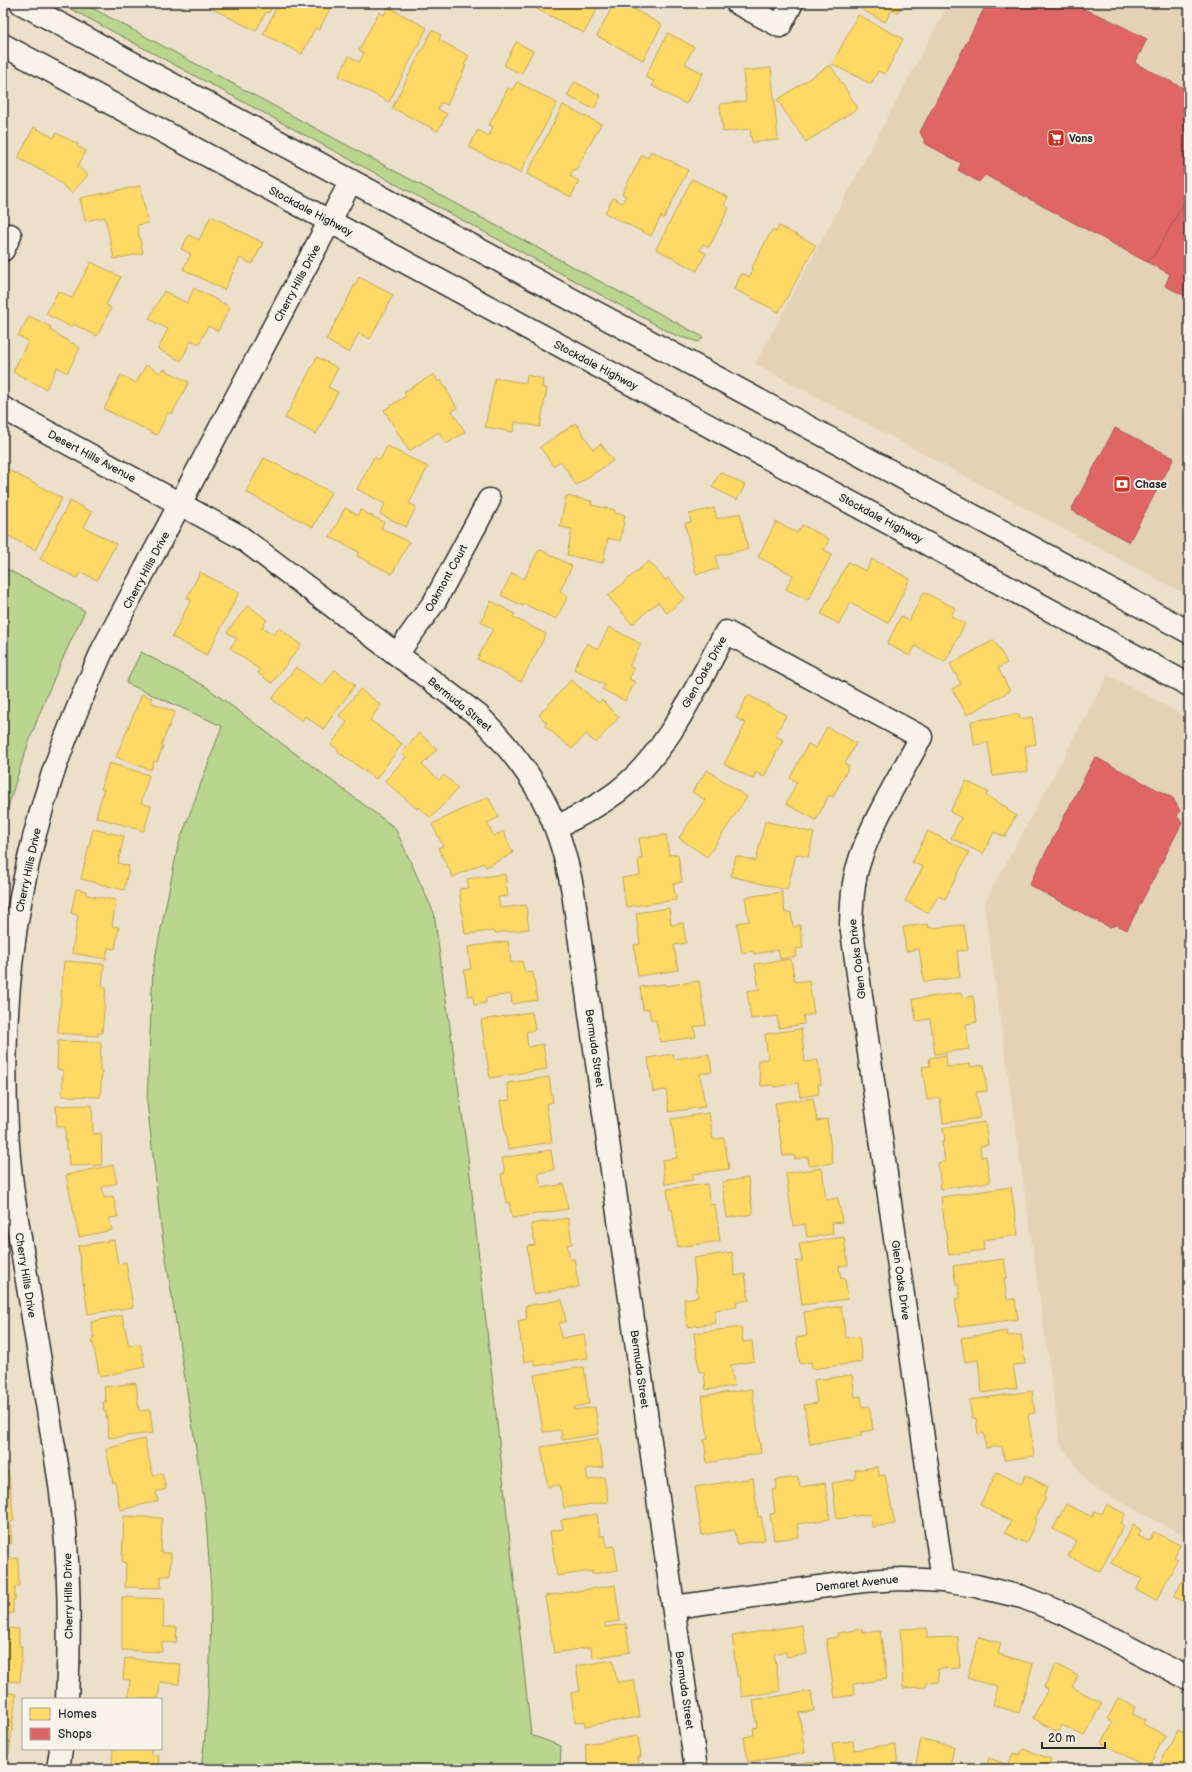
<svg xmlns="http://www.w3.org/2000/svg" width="1192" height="1772" font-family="'Balsamiq Sans',sans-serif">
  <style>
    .built { fill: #e4d2b6 }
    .green { fill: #bad68e; stroke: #72805c }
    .homes { fill: #ffd966; stroke: #bfa554 }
    .shops { fill: #e06666; stroke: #aa5454 }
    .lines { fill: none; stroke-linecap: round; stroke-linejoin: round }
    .minor-casing { stroke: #2b2b2b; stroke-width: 25 }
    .major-casing { stroke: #2b2b2b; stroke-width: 25 }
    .minor { stroke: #f7f3e8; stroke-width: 22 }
    .major { stroke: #f7f3e8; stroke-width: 22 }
    .labels { text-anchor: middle; stroke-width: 4; stroke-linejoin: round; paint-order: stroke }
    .poi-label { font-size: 11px; font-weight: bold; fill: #2b2b2b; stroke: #f7f3e8; text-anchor: start }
    .street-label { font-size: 11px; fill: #2b2b2b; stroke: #f7f3e8 }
  </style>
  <rect width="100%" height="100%" fill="#ece0cb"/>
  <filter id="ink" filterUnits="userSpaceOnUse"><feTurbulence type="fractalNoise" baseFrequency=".025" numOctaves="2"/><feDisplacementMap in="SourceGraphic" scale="8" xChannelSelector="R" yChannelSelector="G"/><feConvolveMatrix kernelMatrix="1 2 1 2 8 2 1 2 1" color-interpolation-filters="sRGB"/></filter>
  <g filter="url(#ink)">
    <g class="built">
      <path d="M949 3H1189V596L755 364Z"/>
      <path d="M1108 675 1189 718V1538L1089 1485 1060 1442 984 904Z"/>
    </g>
    <g class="green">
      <path d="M60 3H83L703 337 699 342 677 336Z"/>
      <path d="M3 567 85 611C51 681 22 751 3 827Z"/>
      <path d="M141 652 205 686 395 828 434 913 468 1157 531 1735 561 1746 560 1769H201L206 1728 210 1659 211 1590 205 1505 161 1227 147 1102 153 968 178 846 222 726 126 683Z"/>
    </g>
    <g class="homes">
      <path d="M216 3H274L269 13 266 12 256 31 213 9Z"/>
      <path d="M279 3H333L319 30 315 28 302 54 263 34Z"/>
      <path d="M540 3H591L598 7 584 33 537 9Z"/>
      <path d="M614 3H623L662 25 643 60 597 36Z"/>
      <path d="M861 3H903L898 12 892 10 885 22 859 8Z"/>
      <path d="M388 7 427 28 389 102 339 76 349 56 359 62 364 53 359 50 379 12 384 15Z"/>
      <path d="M858 15 903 39 885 74 878 71 871 84 832 64Z"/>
      <path d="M432 30 441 35 439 40 469 56 464 65 466 66 447 105 441 102 438 109 447 114 438 131 392 108Z"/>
      <path d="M668 33 694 47 685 64 703 73 686 104 652 86 654 81 645 77Z"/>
      <path d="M516 42 533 51 521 74 504 65Z"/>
      <path d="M830 65 858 108 806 142 777 100Z"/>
      <path d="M771 68 778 140 752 142 750 129 723 132 720 104 746 101 743 71Z"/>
      <path d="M517 82 557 103 520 173 469 147 478 130 489 136 493 127 489 125 508 88 512 90Z"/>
      <path d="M575 82 601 96 594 109 567 96Z"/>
      <path d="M563 105 601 124 576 170 574 169 570 176 579 181 571 197 527 174Z"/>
      <path d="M34 127 54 138 56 133 78 144 77 146 86 151 78 166 88 175 72 193 52 176 18 158Z"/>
      <path d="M651 151 688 170 664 218 661 216 651 236 605 213 613 198 622 203 626 196 622 194 642 155 648 158Z"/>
      <path d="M692 179 728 197 724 205 729 208 709 247 703 244 700 250 706 253 697 271 656 249Z"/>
      <path d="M140 186 148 223 137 225 143 253 114 259 105 217 85 221 80 198Z"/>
      <path d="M211 216 263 243 252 264 240 258 224 290 183 269 191 254 181 249 189 235 199 240Z"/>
      <path d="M779 226 816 245 779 312 734 289 742 273 750 277 753 270 751 269 772 230 776 232Z"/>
      <path d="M91 262 121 277 106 305 111 308 97 336 73 324 71 327 46 314 58 291 72 298Z"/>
      <path d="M359 277 393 295 370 339 359 333 349 353 326 340Z"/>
      <path d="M194 288 230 307 218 331 208 326 199 344 191 340 181 361 158 349 168 329 149 319 164 291 187 303Z"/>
      <path d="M29 316 51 327 50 330 80 348 67 373 57 367 46 389 13 372 28 341 18 336Z"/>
      <path d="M317 357 338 368 328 387 338 392 316 434 285 418Z"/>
      <path d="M146 365 161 373 163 369 189 382 172 414 168 412 157 435 104 409 121 375 136 383Z"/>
      <path d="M434 374 438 382 441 380 457 408 452 411 465 432 446 444 439 432 409 451 384 410 406 396 404 392Z"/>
      <path d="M527 375 543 379 542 387 547 388 540 427 515 422 513 432 485 427 495 378 526 383Z"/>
      <path d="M576 423 593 449 601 444 613 461 576 485 561 461 553 466 540 447Z"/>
      <path d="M387 446 428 467 409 503 416 507 406 527 380 514 385 504 357 489 374 457 380 460Z"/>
      <path d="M264 458 331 492 313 527 294 517V518L246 492Z"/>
      <path d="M7 469 62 498 35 550 3 533V478Z"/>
      <path d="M720 472 745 485 737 500 712 487Z"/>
      <path d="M566 496 592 501 591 505 615 510 614 513 625 515 620 541 608 538 603 563 567 555 572 529 560 527Z"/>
      <path d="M70 501 92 512 84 527 116 544 97 580 81 572 77 578 40 559Z"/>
      <path d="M345 508 358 515 360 510 384 522 381 528 409 542 392 574 357 556 359 552 330 537Z"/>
      <path d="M714 508 717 519 740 513 748 549 716 556 718 569 696 574 685 523 691 522 689 514Z"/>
      <path d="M776 522 797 533 802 525 829 539 824 550 832 554 808 600 786 589 793 575 758 557Z"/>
      <path d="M539 549 572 566 560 591 568 596 556 619 524 604 523 606 501 595 512 573 524 579Z"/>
      <path d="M872 559 910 579 888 623 850 603 839 624 821 614 848 562 866 571Z"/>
      <path d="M649 561 665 580 668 578 685 598 667 613 658 602 632 624 608 596Z"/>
      <path d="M200 572 239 593 207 655 172 637 191 600 187 598Z"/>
      <path d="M924 592 955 608 951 616 965 624 945 662 915 646 910 656 887 644 901 616 909 621Z"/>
      <path d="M491 601 515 614 513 617 546 634 521 682 477 659 493 629 481 622Z"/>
      <path d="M248 605 267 620 262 627 274 635 279 628 301 645 272 683 258 673 260 670 230 648 237 639 227 632Z"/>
      <path d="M609 627 641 644 629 666 634 669 629 679 635 682 625 701 602 689 605 685 574 669 587 643 598 649Z"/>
      <path d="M994 640 1007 663 998 668 1010 691 967 715 952 689 961 684 950 664Z"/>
      <path d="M296 667 322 686 335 670 355 685 323 729 305 716 302 721 272 699Z"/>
      <path d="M571 680 599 703 602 700 619 717 596 743 586 734 572 749 544 725 547 723 539 715Z"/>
      <path d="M360 689 381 705 370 720 402 744 376 779 338 752 339 750 331 745 347 722 339 716Z"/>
      <path d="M142 694 152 698 150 702 175 712 161 745 163 746 157 762 154 761 151 770 116 757Z"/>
      <path d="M748 695 786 715 775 736 783 740 764 777 756 772 753 779 724 764 746 723 736 718Z"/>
      <path d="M1019 714 1020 719 1032 717 1036 744 1025 746 1028 771 993 776 988 743 974 745 971 721Z"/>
      <path d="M827 727 856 743 845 764 849 766 833 797 829 795 816 820 786 804 797 782 790 778 808 744 816 748Z"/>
      <path d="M419 733 437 749 422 765 439 780 444 775 458 788 431 818 418 807 417 809 385 781 406 757 402 753Z"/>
      <path d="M109 763 149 775 141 803 151 806 144 831 96 817 104 789H101Z"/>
      <path d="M707 770 747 797 707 857 679 838 705 800 692 792Z"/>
      <path d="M966 781 988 792 986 796 1008 808 1007 810 1016 815 1005 837 994 832 983 854 951 838 961 818 950 812Z"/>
      <path d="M488 797 499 817 487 823 494 836 503 831 513 853 486 867 483 863 453 877 438 848 443 846 432 824Z"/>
      <path d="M765 821 814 833 808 857 796 854 787 890 731 876 736 856 756 861Z"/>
      <path d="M93 829 124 836 118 863 129 866 124 890 81 879Z"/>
      <path d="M928 831 969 852 945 899 938 896 928 913 905 901 923 867 912 862Z"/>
      <path d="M666 835 669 855 678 854 682 882 673 884 676 900 626 907 622 878 640 875 638 859H642L639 838Z"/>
      <path d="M505 874 508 896 498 897 500 908 526 905 529 929 495 933 494 931 465 934 459 889 469 888 467 879Z"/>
      <path d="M76 889 86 891V895L116 900 112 926 119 927 115 949 108 948 106 959 72 953 78 915 71 913Z"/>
      <path d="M782 892 785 913 791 912 793 927 800 925 803 948 796 949 797 956 780 959 778 950 754 954 753 951 742 953 737 923 749 921 745 897Z"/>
      <path d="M669 908 671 925 683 923 686 943 674 945 678 970 638 976 634 945 640 944 636 913Z"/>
      <path d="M928 924 929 928 964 925 968 950 957 951 960 977 924 982 919 949 906 951 903 927Z"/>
      <path d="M508 941 511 963 522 961 525 973 533 972 537 1000 512 1004 511 994 485 998 486 1003 474 1005 473 995 468 996 464 970 471 969 468 947Z"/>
      <path d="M791 959 795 982 809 980 814 1014 803 1016 804 1024 779 1028 777 1016 751 1019 747 991 759 989 755 964Z"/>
      <path d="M64 961 104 964 102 987H106L102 1033H98V1036L58 1033Z"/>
      <path d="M699 981 706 1025 694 1027 696 1037 660 1042 656 1020H651L649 1009 643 1010 640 987 665 984V986Z"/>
      <path d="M961 993 962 998 973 996 977 1022 966 1024 969 1049 935 1054 930 1019 916 1021 913 999Z"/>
      <path d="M532 1012 535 1030 526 1032 528 1047 543 1044 547 1069 490 1078 481 1020Z"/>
      <path d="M801 1029 805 1062 818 1060 821 1084H818L819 1094 800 1097 798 1083 775 1087 774 1085 761 1086 758 1060 768 1059 765 1034Z"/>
      <path d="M58 1041 101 1042 100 1071H102L100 1097 62 1096 63 1070 57 1069Z"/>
      <path d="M673 1054 674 1059 709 1054 712 1072 700 1074 705 1107 669 1112 666 1090 653 1092 648 1058Z"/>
      <path d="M946 1055 947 1067 970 1064V1067L984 1065 987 1091 976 1092 980 1118 943 1123 940 1098 927 1100 922 1067 930 1066 929 1058Z"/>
      <path d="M549 1077 553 1102 546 1104 552 1142 508 1149 500 1101 510 1100 507 1083Z"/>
      <path d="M813 1098 817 1121 827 1119 833 1163 809 1166 808 1157 795 1159 794 1155 783 1156 775 1103Z"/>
      <path d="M92 1105 93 1134 101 1133 102 1165 69 1166 68 1150H66L65 1127H57L56 1106Z"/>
      <path d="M709 1113 713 1139 724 1138 729 1169 692 1174 693 1180 665 1184 662 1160 677 1158 671 1119Z"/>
      <path d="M985 1122 988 1145 980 1146 981 1157 986 1156 990 1182 941 1189 938 1163 945 1161 942 1142 945 1141 943 1128Z"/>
      <path d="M551 1150 554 1170 538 1173 541 1188 564 1184 568 1209 512 1218 509 1202 506 1203 501 1174 505 1173 502 1158Z"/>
      <path d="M113 1165 117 1183 102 1187 104 1198 113 1196 118 1217 109 1218 112 1230 79 1237 66 1175Z"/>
      <path d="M822 1168 826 1200 838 1198 842 1222 832 1223 833 1234 807 1237 805 1224 793 1226 786 1173Z"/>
      <path d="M748 1178 753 1214 727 1218 722 1182Z"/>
      <path d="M707 1184 710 1205 715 1204 720 1241 678 1247 672 1209H670L667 1189Z"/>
      <path d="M1011 1187 1018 1235 983 1240 984 1250 949 1255 941 1197Z"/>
      <path d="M568 1218 572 1244 567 1245 570 1259H574L579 1287 534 1294 527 1246 535 1245 531 1224Z"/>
      <path d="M844 1237 848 1265 839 1266 841 1279 845 1278 848 1299 802 1305 796 1261H802L799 1243Z"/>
      <path d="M114 1240 118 1264 126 1262 133 1307 88 1314 78 1246Z"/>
      <path d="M732 1252 735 1276 745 1274 749 1300 736 1302 737 1307 714 1310 716 1323 687 1327 684 1299 698 1297 693 1258Z"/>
      <path d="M1004 1259 1007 1278H1004L1007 1300 1015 1299 1018 1319 959 1327 955 1299 960 1298 958 1284H956L953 1266Z"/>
      <path d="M562 1300 566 1322 559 1323 561 1338 584 1334 588 1358 535 1366 534 1360 524 1362 518 1321 527 1319 525 1306Z"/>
      <path d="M841 1306 846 1338 859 1336 862 1362 812 1369 811 1362 800 1364 796 1338 807 1336 804 1312Z"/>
      <path d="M122 1315 129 1346 140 1343 145 1367 100 1377 92 1339 94 1338 91 1322Z"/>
      <path d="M741 1327 743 1342 752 1341 754 1361 731 1365 734 1386 706 1390 704 1372H699L694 1333Z"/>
      <path d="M1007 1331 1008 1336 1021 1335 1025 1364 1013 1365 1017 1388 982 1393 978 1360 965 1362 961 1338Z"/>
      <path d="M584 1367 589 1404 574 1407V1410L595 1407 599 1434 562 1440 561 1430 543 1432 534 1375Z"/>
      <path d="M852 1375 855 1397 861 1396 862 1407 869 1406 873 1430 861 1432V1436L810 1444 804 1405 817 1403 814 1380Z"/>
      <path d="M136 1383 139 1411 150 1410 153 1433 109 1438 106 1412H104L103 1402H106L104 1387Z"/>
      <path d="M752 1389 761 1453 707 1463 704 1440 708 1439 702 1396Z"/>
      <path d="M1032 1391 1035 1413 1028 1414 1034 1456 1004 1460 1002 1446 986 1448 984 1433 978 1434 976 1418H972L969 1400Z"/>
      <path d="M598 1438 603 1467 586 1469 588 1480 604 1477 608 1502 564 1508 560 1485 548 1487 541 1447Z"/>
      <path d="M144 1439 153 1475 162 1473 166 1489 156 1492 158 1501 120 1510 115 1482 113 1483 106 1449Z"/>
      <path d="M878 1467 879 1476 885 1475 895 1524 872 1527 870 1514 837 1519 832 1483 856 1479 855 1470Z"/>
      <path d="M3 1471H8L14 1521 10 1522 12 1543 3 1544Z"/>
      <path d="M997 1472 1021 1484 1026 1475 1048 1487 1043 1497 1046 1498 1035 1519 1037 1520 1026 1543 1005 1533 1011 1521 980 1505Z"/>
      <path d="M798 1477 800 1487 825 1483 830 1519 797 1524 799 1537 774 1540 770 1514 775 1513 772 1490 777 1489 776 1480Z"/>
      <path d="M753 1478 758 1517 761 1516 765 1540 737 1544 735 1530 702 1535 695 1487Z"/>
      <path d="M1066 1504 1092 1517 1095 1511 1102 1514 1107 1504 1125 1514 1121 1523 1124 1525 1100 1572 1068 1556 1076 1541 1053 1529Z"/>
      <path d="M597 1514 600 1536H605L607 1547 614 1546 618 1570 592 1574V1571L557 1576 550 1531 563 1529 561 1520Z"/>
      <path d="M124 1516 162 1518 161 1553H171L170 1576H161V1588L125 1587 126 1563 122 1562Z"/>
      <path d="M1133 1525 1141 1530 1138 1536 1149 1541 1154 1532 1180 1545 1174 1557 1178 1559 1156 1601 1136 1590 1142 1579 1111 1563Z"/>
      <path d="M18 1558 19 1587H15V1600H13V1613L3 1614V1559Z"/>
      <path d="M1189 1567V1604L1174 1597Z"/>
      <path d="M615 1585 620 1621 605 1623V1627L626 1624 630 1652 593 1658 591 1647 554 1653 545 1596Z"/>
      <path d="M122 1597 164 1599 163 1627H177L176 1643 162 1642V1652L122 1650Z"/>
      <path d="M802 1625 807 1654 787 1657 786 1652 774 1653 780 1691 742 1697 739 1676H737L732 1636Z"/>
      <path d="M3 1628 19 1629V1646H22L20 1682 3 1681Z"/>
      <path d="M927 1628V1638L958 1637 960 1668 938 1669 939 1682 926 1683V1687L903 1688 900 1629Z"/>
      <path d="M863 1629V1633L880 1631 887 1679 853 1684 854 1695 835 1698 826 1639 838 1637 837 1633Z"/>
      <path d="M979 1637 1001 1643 998 1654 1033 1664 1019 1713 993 1705 998 1687 967 1678Z"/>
      <path d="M125 1658 181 1664 179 1684 160 1682 158 1699H128L130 1680 123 1679Z"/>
      <path d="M613 1660 617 1682 634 1680 640 1717 585 1726 584 1721 575 1723 571 1693 580 1691 576 1666Z"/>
      <path d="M1056 1664 1078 1676 1072 1687 1102 1703 1084 1736 1062 1725 1058 1732 1033 1718 1048 1689 1044 1687Z"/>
      <path d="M811 1691 814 1711 799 1713 805 1753 748 1762 744 1737 754 1735 753 1728 757 1727 753 1700Z"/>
      <path d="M3 1692 16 1694 9 1754 3 1753Z"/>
      <path d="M1118 1698 1135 1707 1132 1714 1145 1720 1143 1724 1165 1735 1148 1768 1102 1743 1113 1722 1108 1719Z"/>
      <path d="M1178 1730 1189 1736V1748L1184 1757 1189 1760V1769H1157Z"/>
      <path d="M638 1736 641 1757H638L639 1764 645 1763 646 1769H588L585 1744Z"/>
      <path d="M921 1739 954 1746 951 1763 964 1766V1769H915Z"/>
      <path d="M853 1741 854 1750 895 1744 899 1769H836L832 1743Z"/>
      <path d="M113 1749H151V1755H159L158 1769H118V1764H112Z"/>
      <path d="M1023 1749 1051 1759 1047 1769H985L989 1758 1008 1765 1013 1753 1020 1755Z"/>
      <path d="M814 1761 815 1764 822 1763 823 1769H763Z"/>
    </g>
    <g class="shops">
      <path d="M987 3H1068L1106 18 1147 39 1135 63 1189 91V194L1155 254 1147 262 985 175 979 182 958 170 961 163 926 144 920 132Z"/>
      <path d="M1189 194V298L1165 286 1170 274 1147 262 1155 254Z"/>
      <path d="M1115 428 1174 458 1129 542 1071 510Z"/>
      <path d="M1095 757 1173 798 1180 811 1177 816 1182 823 1127 930 1117 925 1109 927 1029 885Z"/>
    </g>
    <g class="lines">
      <defs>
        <g id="minor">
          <path d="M737 3 780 26 792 3"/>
          <path d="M3 250 10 235"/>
          <path d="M3 408 239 536 479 716C534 772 559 816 573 892L696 1769"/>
          <path d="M397 654 435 601 489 500"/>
          <path d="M556 827C578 817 598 806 617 792 669 752 695 688 726 632L921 737C900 777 870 824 858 866 852 885 852 905 851 924L943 1581"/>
          <path d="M674 1607 863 1581 903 1579 943 1581 976 1586 1022 1597 1065 1614 1189 1679"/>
          <path d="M67 1699C70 1632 70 1567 62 1501 59 1472 53 1444 49 1416 40 1363 32 1310 23 1256 16 1214 9 1172 7 1129 0 1009 15 887 53 773 67 731 85 690 103 649L351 181"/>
          <path d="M58 1769 61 1749"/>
        </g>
        <g id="major">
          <path d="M21 3 1189 632"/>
          <path d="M3 45 1189 685"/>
        </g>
      </defs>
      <use href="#minor" class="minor-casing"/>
      <use href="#major" class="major-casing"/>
      <use href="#minor" class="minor"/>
      <use href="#major" class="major"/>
    </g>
  </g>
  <defs>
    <symbol id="supermarket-square" viewBox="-11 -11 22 22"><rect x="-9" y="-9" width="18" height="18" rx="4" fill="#c8321e" stroke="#f7f3e8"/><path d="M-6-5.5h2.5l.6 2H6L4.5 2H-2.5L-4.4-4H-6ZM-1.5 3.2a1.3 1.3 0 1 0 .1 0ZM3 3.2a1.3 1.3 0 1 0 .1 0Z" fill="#fff"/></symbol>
    <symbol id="bank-square" viewBox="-11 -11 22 22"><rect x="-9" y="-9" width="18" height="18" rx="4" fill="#c8321e" stroke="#f7f3e8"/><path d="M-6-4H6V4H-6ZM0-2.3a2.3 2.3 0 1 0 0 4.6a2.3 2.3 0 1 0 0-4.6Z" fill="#fff"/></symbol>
  </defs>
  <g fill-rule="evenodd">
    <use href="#supermarket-square" x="1046" y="128" width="20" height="20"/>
    <use href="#bank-square" x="1112" y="474" width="20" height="20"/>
  </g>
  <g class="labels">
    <g class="poi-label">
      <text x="1069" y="142">Vons</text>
      <text x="1135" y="488">Chase</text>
    </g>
    <g class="street-label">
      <text transform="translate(311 211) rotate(28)" y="4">Stockdale Highway</text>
      <text transform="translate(297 283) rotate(-62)" y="4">Cherry Hills Drive</text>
      <text transform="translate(596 365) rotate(28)" y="4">Stockdale Highway</text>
      <text transform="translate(92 456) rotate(28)" y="4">Desert Hills Avenue</text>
      <text transform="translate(881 518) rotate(28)" y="4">Stockdale Highway</text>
      <text transform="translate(146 570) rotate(-62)" y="4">Cherry Hills Drive</text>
      <text transform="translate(446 578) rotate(-61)" y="4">Oakmont Court</text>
      <text transform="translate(704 672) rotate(-61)" y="4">Glen Oaks Drive</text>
      <text transform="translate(460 704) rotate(39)" y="4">Bermuda Street</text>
      <text transform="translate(28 870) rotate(-78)" y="4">Cherry Hills Drive</text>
      <text transform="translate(857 959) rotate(-97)" y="4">Glen Oaks Drive</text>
      <text transform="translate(595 1048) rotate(82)" y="4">Bermuda Street</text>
      <text transform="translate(26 1275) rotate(81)" y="4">Cherry Hills Drive</text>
      <text transform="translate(901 1280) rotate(82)" y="4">Glen Oaks Drive</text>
      <text transform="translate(640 1369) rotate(82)" y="4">Bermuda Street</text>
      <text transform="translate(857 1583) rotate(-6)" y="4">Demaret Avenue</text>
      <text transform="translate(68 1596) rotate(-91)" y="4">Cherry Hills Drive</text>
      <text transform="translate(685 1690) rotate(82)" y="4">Bermuda Street</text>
    </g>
  </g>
  <rect width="1192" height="1772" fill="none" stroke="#f7f3e8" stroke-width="16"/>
  <rect x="8" y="8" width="1176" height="1756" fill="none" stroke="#2b2b2b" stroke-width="1.5" filter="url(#ink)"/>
  <rect x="22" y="1698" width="140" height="52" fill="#f7f3e8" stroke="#a5a39c"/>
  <rect x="30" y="1708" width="20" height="12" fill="#ffd966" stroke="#a5a39c"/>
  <text x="58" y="1718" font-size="12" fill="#2b2b2b">Homes</text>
  <rect x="30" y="1728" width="20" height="12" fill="#e06666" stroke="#a5a39c"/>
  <text x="58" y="1738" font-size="12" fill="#2b2b2b">Shops</text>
  <path d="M1042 1742v6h63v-6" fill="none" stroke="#2b2b2b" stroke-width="2"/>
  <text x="1048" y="1742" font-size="12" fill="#2b2b2b" stroke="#f7f3e8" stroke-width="3" paint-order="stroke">20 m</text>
</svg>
